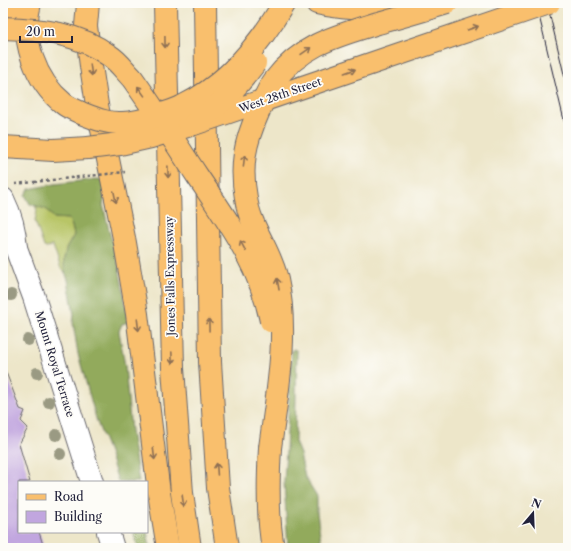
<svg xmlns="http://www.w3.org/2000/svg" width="571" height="551" font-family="'Libre Caslon Text',serif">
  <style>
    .green { fill: #b8c566; stroke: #6d7450 }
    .forest { fill: #92aa5b; stroke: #5a664b }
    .building { fill: #c1a6df }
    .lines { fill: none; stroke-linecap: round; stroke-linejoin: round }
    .minor-casing { stroke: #69676d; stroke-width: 24 }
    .major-casing { stroke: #69676d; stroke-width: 24 }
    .highway-casing { stroke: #69676d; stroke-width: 24 }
    .path { stroke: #69676d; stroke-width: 2.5; stroke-dasharray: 3 3; stroke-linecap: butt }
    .minor { stroke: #fff; stroke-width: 22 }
    .major { stroke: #f9bf6d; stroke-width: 22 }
    .highway { stroke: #f9bf6d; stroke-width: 22 }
    .tram { stroke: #22223b; stroke-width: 1 }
    .major-bridge-casing { stroke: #69676d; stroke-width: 24; stroke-linecap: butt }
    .highway-bridge-casing { stroke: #69676d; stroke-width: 24; stroke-linecap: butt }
    .path-bridge { stroke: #69676d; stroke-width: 2.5; stroke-dasharray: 3 3; stroke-linecap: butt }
    .major-bridge { stroke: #f9bf6d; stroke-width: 22 }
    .highway-bridge { stroke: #f9bf6d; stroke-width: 22 }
    .tree { fill: #9a9a83 }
    .oneway { stroke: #8e7054 }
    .labels { text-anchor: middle; stroke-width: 3.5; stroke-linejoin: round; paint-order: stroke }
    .street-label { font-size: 11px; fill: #22223b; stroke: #fdfcf7 }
  </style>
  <rect width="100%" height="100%" fill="#fdfcf7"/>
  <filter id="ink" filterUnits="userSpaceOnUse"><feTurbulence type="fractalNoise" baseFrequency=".025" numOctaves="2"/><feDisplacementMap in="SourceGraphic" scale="8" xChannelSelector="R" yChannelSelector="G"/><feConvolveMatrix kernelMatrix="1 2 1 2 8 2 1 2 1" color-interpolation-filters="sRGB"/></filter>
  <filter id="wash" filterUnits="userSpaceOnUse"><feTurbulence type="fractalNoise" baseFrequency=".012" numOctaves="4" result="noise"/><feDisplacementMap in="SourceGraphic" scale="16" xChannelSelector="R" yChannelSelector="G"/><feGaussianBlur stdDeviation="0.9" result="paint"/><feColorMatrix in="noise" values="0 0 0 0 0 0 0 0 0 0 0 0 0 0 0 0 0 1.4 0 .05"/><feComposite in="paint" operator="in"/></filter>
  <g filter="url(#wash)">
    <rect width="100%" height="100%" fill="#ede6c9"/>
    <path class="green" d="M35 206 46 209 54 218 69 219 72 226 74 235 66 249 64 260 65 273 61 269 53 246H51L47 248 44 247 35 221 37 210Z"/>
    <g class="forest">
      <path d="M98 179 104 181 107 185 103 205 110 234 118 262 129 322 122 324 119 331 125 366 131 431 139 482H118L110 455 97 422 78 354 73 323 74 315 68 280 64 269V260L66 249 74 235 72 226 69 219 54 218 46 209 30 204 25 195 29 189 55 184Z"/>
      <path d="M294 349 297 351 295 442 300 454 305 477 317 496V513L322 548H288L284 482 292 350Z"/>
      <path d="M147 530 150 548H138L133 532H147Z"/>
    </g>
    <g id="blocks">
      <path class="building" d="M3 367H4L20 409 25 411 21 421 28 428 19 444 30 482H19V532H39L44 548H3Z"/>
    </g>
  </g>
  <g filter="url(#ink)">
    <use href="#blocks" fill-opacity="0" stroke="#69676d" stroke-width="1"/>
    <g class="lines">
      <defs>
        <g id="minor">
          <path d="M3 199C11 215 15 230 16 248"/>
          <path d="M3 232 16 248 34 297 92 482"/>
          <path d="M108 532 113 548"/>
        </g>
        <g id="major">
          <path d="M3 14 12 3"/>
          <path d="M3 147 53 150 88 148"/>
        </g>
        <g id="highway">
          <path d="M30 3C20 39 35 81 64 104 69 108 76 110 81 113"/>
          <path d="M88 3 86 26 91 66 97 105 125 243 137 314 159 493 168 548"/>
          <path d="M165 3 173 368 182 493 190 548"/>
          <path d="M205 3 210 362 218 488 227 548"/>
          <path d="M317 3C351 11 385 10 419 5"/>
          <path d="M270 448C268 481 267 515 273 548"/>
        </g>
      </defs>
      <use href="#minor" class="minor-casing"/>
      <use href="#major" class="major-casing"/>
      <use href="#highway" class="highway-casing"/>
      <path class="path" d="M15 184 34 182"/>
      <use href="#minor" class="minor"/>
      <use href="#major" class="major"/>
      <use href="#highway" class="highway"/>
      <g class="tram">
        <path d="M536 3 568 137"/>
        <path d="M547 3 568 91"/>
      </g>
      <defs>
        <path id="major-bridge" d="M88 148 120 144 151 137 194 124 549 3"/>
        <g id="highway-bridge">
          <path d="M3 28C40 29 79 33 110 56 118 61 125 71 132 78 155 110 176 144 198 177 229 223 260 265 271 321"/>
          <path d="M81 113C94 118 108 124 122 123 135 123 148 119 160 115 168 112 176 110 183 106 226 85 260 44 284 3"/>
          <path d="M194 124C220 106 236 88 255 63"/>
          <path d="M270 448C277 394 289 333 277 280 271 251 250 228 246 198 240 166 245 142 258 113 263 102 267 90 274 81 302 44 336 36 378 23 401 17 424 10 447 3"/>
        </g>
      </defs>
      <use href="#major-bridge" class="major-bridge-casing"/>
      <use href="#highway-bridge" class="highway-bridge-casing"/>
      <path class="path-bridge" d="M34 182 125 172"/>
      <use href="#major-bridge" class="major-bridge"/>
      <use href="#highway-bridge" class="highway-bridge"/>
    </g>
    <g class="tree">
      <circle cx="11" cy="295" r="6"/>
      <circle cx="28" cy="340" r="6"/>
      <circle cx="37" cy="373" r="6"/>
      <circle cx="49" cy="402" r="6"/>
      <circle cx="56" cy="435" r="6"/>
      <circle cx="60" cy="454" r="6"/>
    </g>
    <defs><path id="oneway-shaft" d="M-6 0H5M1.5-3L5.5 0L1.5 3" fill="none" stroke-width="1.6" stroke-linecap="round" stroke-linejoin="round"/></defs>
    <g class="oneway">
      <use href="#oneway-shaft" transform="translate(473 28) rotate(-19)"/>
      <use href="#oneway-shaft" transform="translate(165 42) rotate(89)"/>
      <use href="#oneway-shaft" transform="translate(306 51) rotate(-35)"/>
      <use href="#oneway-shaft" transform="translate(91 70) rotate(82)"/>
      <use href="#oneway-shaft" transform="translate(350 71) rotate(-19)"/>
      <use href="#oneway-shaft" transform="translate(141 91) rotate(-126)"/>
      <use href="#oneway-shaft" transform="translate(244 161) rotate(-84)"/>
      <use href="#oneway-shaft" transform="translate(168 172) rotate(89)"/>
      <use href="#oneway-shaft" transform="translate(115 197) rotate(78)"/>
      <use href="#oneway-shaft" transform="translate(243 246) rotate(-118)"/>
      <use href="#oneway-shaft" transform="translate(278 284) rotate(-100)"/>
      <use href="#oneway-shaft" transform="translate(138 325) rotate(83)"/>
      <use href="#oneway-shaft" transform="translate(209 325) rotate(-91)"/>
      <use href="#oneway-shaft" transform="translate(172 358) rotate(88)"/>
      <use href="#oneway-shaft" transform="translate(154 454) rotate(83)"/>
      <use href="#oneway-shaft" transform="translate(217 469) rotate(-94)"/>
      <use href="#oneway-shaft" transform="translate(183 501) rotate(82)"/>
    </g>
  </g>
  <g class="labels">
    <g class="street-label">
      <text transform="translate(280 95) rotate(-19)" y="4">West 28th Street</text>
      <text transform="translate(170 276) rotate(-91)" y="4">Jones Falls Expressway</text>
      <text transform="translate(55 364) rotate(73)" y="4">Mount Royal Terrace</text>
    </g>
  </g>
  <rect width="571" height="551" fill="none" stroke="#fdfcf7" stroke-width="16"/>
  <rect x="18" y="481" width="130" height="52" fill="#fdfcf7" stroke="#a5a5ac"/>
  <rect x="26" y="494" width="20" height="6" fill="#f9bf6d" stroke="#a5a5ac"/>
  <text x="54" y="501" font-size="12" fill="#22223b">Road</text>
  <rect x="26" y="511" width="20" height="12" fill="#c1a6df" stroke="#a5a5ac"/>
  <text x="54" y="521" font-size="12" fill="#22223b">Building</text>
  <g transform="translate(533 513) rotate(19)" stroke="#fdfcf7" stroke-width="3" paint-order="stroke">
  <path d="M0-3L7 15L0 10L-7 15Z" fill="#22223b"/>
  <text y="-6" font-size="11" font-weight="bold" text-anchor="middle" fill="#22223b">N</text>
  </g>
  <path d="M20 36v6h52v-6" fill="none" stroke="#22223b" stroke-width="2"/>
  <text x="26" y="36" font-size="12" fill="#22223b" stroke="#fdfcf7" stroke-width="3" paint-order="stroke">20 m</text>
</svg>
